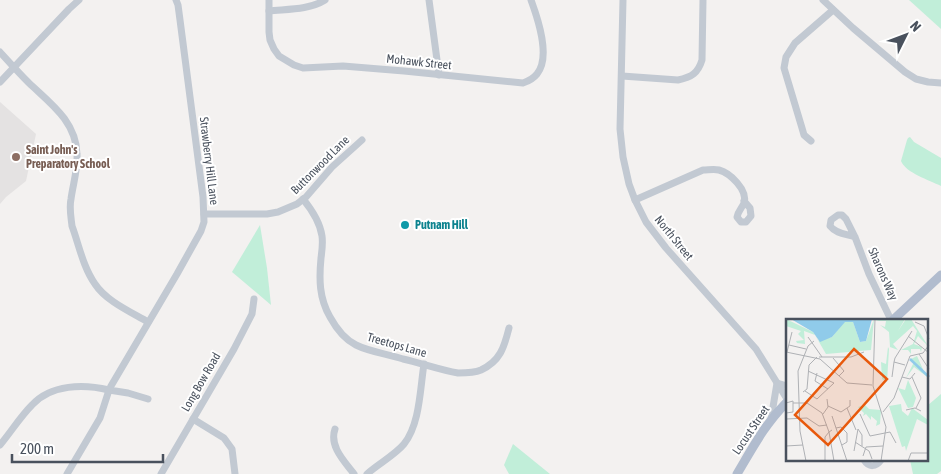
<svg xmlns="http://www.w3.org/2000/svg" width="941" height="474" font-family="'Asap Condensed',sans-serif">
  <style>
    .education { fill: #e4e2e2 }
    .green { fill: #c1eed9 }
    .lines { fill: none; stroke-linecap: round; stroke-linejoin: round }
    .minor { stroke: #c2c9d2; stroke-width: 7 }
    .major { stroke: #b1bcce; stroke-width: 9 }
    .education-dot { fill: #8d6e63; stroke: #fff; stroke-width: 2 }
    .culture-dot { fill: #0f9aa8; stroke: #fff; stroke-width: 2 }
    .labels { text-anchor: middle; stroke-width: 4; stroke-linejoin: round; paint-order: stroke }
    .street-label { font-size: 12px; fill: #49515d; stroke: #fff }
    .education-label { font-size: 12px; font-weight: bold; fill: #785e54; stroke: #fff; text-anchor: start }
    .culture-label { font-size: 12px; font-weight: bold; fill: #0d838f; stroke: #fff; text-anchor: start }
    .inset-river { fill: none; stroke: #90cbea; stroke-width: 2.5 }
    .inset-road { fill: none; stroke: #afb1b5; stroke-width: 1 }
    .view { fill: #e8590c; fill-opacity: 0.15; stroke: #e8590c; stroke-width: 2.5 }
    .inset-edge { fill: none; stroke: #49515d; stroke-width: 2.5 }
  </style>
  <rect width="100%" height="100%" fill="#f3f1f0"/>
  <path class="education" d="M0 102 36 134 26 181 6 197 0 204Z"/>
  <g class="green">
    <path d="M909 0H941V29Z"/>
    <path d="M910 137 914 142 941 158V186C929 180 906 173 901 161L907 140 908 138Z"/>
    <path d="M260 225 267 268 271 305 232 272Z"/>
    <path d="M941 394V471L937 474H913L910 460H927V406Z"/>
    <path d="M513 444 550 474H509L504 465Z"/>
  </g>
  <g class="lines">
    <g class="minor">
      <path d="M269 0V32L270 40 274 49 279 56 294 65 303 68 343 66 404 71 523 83C529 81 533 79 537 74 551 57 538 19 531 0"/>
      <path d="M429 0 439 75"/>
      <path d="M623 0 620 129 623 157 629 184 635 200 646 222 666 248 756 349 787 399"/>
      <path d="M823 0 853 28 905 72 916 79 928 82 941 83"/>
      <path d="M269 11C287 9 309 10 325 0"/>
      <path d="M0 52C10 63 19 73 29 83 50 103 76 121 77 154 78 169 73 184 71 199 69 208 71 217 72 226 79 245 83 267 95 284 106 301 131 312 148 322"/>
      <path d="M622 76 678 80C692 77 698 73 702 60L703 0"/>
      <path d="M0 82 69 9 79 0"/>
      <path d="M811 141 804 135 802 128 784 68 786 57 795 43 833 10"/>
      <path d="M303 199C312 210 320 222 322 236 323 243 322 251 321 258 319 279 319 298 330 317 336 328 344 339 356 345 370 352 388 354 403 359 421 363 440 370 458 373 465 373 474 373 481 370 500 361 504 348 509 328"/>
      <path d="M635 200 703 170C708 170 714 169 719 170 730 173 748 190 744 203 742 208 738 211 737 217L741 222H746L751 216 750 208 744 201"/>
      <path d="M204 214H267L278 212 297 204 306 197 332 167 362 140"/>
      <path d="M855 237C847 234 836 234 830 226L831 220 838 215H842L846 219 855 237 869 274 891 320"/>
      <path d="M148 399 128 393 109 390 111 386 177 274 201 231 204 222 203 197 180 20 178 5 176 0"/>
      <path d="M193 419 224 438 232 449 235 474"/>
      <path d="M771 419 777 383 787 386"/>
      <path d="M335 429C329 446 344 461 354 474"/>
      <path d="M0 445C11 432 20 417 32 405 51 384 84 384 109 390L100 418 67 474"/>
      <path d="M864 460C869 468 876 467 881 460"/>
      <path d="M161 474 234 349 252 314 254 299"/>
      <path d="M367 474C378 464 395 455 404 444 420 424 420 389 424 364"/>
    </g>
    <g class="major">
      <path d="M893 320 941 275"/>
      <path d="M737 474C753 447 765 424 787 402"/>
    </g>
  </g>
  <circle class="education-dot" cx="16" cy="157" r="5"/>
  <circle class="culture-dot" cx="405" cy="225" r="5"/>
  <g class="labels">
    <g class="street-label">
      <text transform="translate(419 62) rotate(6)" y="4">Mohawk Street</text>
      <text transform="translate(209 161) rotate(83)" y="4">Strawberry Hill Lane</text>
      <text transform="translate(320 165) rotate(-45)" y="4">Buttonwood Lane</text>
      <text transform="translate(674 238) rotate(51)" y="4">North Street</text>
      <text transform="translate(883 274) rotate(66)" y="4">Sharons Way</text>
      <text transform="translate(397 345) rotate(16)" y="4">Treetops Lane</text>
      <text transform="translate(201 382) rotate(-60)" y="4">Long Bow Road</text>
      <text transform="translate(751 430) rotate(-56)" y="4">Locust Street</text>
    </g>
    <g class="education-label">
      <text x="26" y="154">Saint John's<tspan x="26" dy="14">Preparatory School</tspan></text>
    </g>
    <g class="culture-label">
      <text x="415" y="229">Putnam Hill</text>
    </g>
  </g>
  <g transform="translate(786 319)">
    <rect width="142" height="142" fill="#f3f1f0"/>
    <path d="M0 0 27 13 33 22 46 18 59 2 67 3 74 23 80 22 88 0 85 31 40 35 29 16 18 12 19 25 11 24 10 22 18 21 12 15 15 12 0 7ZM119 0 112 12 120 0H125L142 27 132 17 128 25 136 28 135 33 134 30H125V35L122 31H115L127 25 131 12 127 7 107 25 112 31 104 28 103 13 94 6 99 8 100 2H93L89 1ZM102 28 103 30 101 63 96 60 95 43 100 45ZM131 37 140 57 128 48 120 59 128 43 125 40ZM122 61 130 79 127 88 122 89 112 69 119 71ZM115 85 116 92 122 97 126 89 142 101V106L131 100 120 132 119 127 116 128 103 87ZM79 86 83 90 95 91 94 105 90 107 91 102 85 97V101L80 95 77 97 78 94 72 88Z" fill="#c1eed9"/>
    <path d="M5 0H86L80 22 74 23 67 3H59L46 18 34 23 27 13Z" fill="#90cbea"/>
    <path class="inset-river" d="M124 40 143 58"/>
    <path class="inset-road" d="M89 0 87 67 100 108 95 142M129 3 138 7 143 20M122 17 143 34M22 18 36 38M3 26 20 30M0 33 34 40 61 64 86 66M1 33 6 13M133 35 143 50M33 38H65L78 33M47 39 58 52 53 57M119 46 108 43 109 39 126 12M31 54 29 62 42 70M106 58 108 43M116 58 124 60 129 54M126 58 135 79 130 89M19 72 31 80 48 64 22 52M17 73 21 70 23 46 31 38M0 84 7 82V93L0 94M7 84H21L36 94 43 113 46 111M42 87 55 93 64 87V81M61 89 70 111M120 91 129 89 135 92M97 93 108 79 124 37 137 34 143 26M37 95 42 88 41 80M74 95 84 117 104 113 110 124M46 97 61 142M0 100 21 99 33 107 41 106M50 109 55 108 61 114V123L56 126M69 123 83 132 86 140M0 127 17 126M68 132 72 110 76 116V127M77 137 80 128 97 127M20 142 14 112 12 52 22 27 28 22M39 142V118L43 113 48 142M122 142 125 134H143"/>
    <path class="view" d="M68 30 101 60 42 126 9 96Z"/>
    <rect width="142" height="142" class="inset-edge"/>
  </g>
  <g transform="translate(906 35) rotate(48)" stroke="#ffffff" stroke-width="4" paint-order="stroke">
  <path d="M0-4L9 19L0 12L-9 19Z" fill="#49515d"/>
  <text y="-8" font-size="14" font-weight="bold" text-anchor="middle" fill="#49515d">N</text>
  </g>
  <path d="M12 454v8h151v-8" fill="none" stroke="#49515d" stroke-width="2.5"/>
  <text x="20" y="454" font-size="15" fill="#49515d" stroke="#ffffff" stroke-width="4" paint-order="stroke">200 m</text>
</svg>
